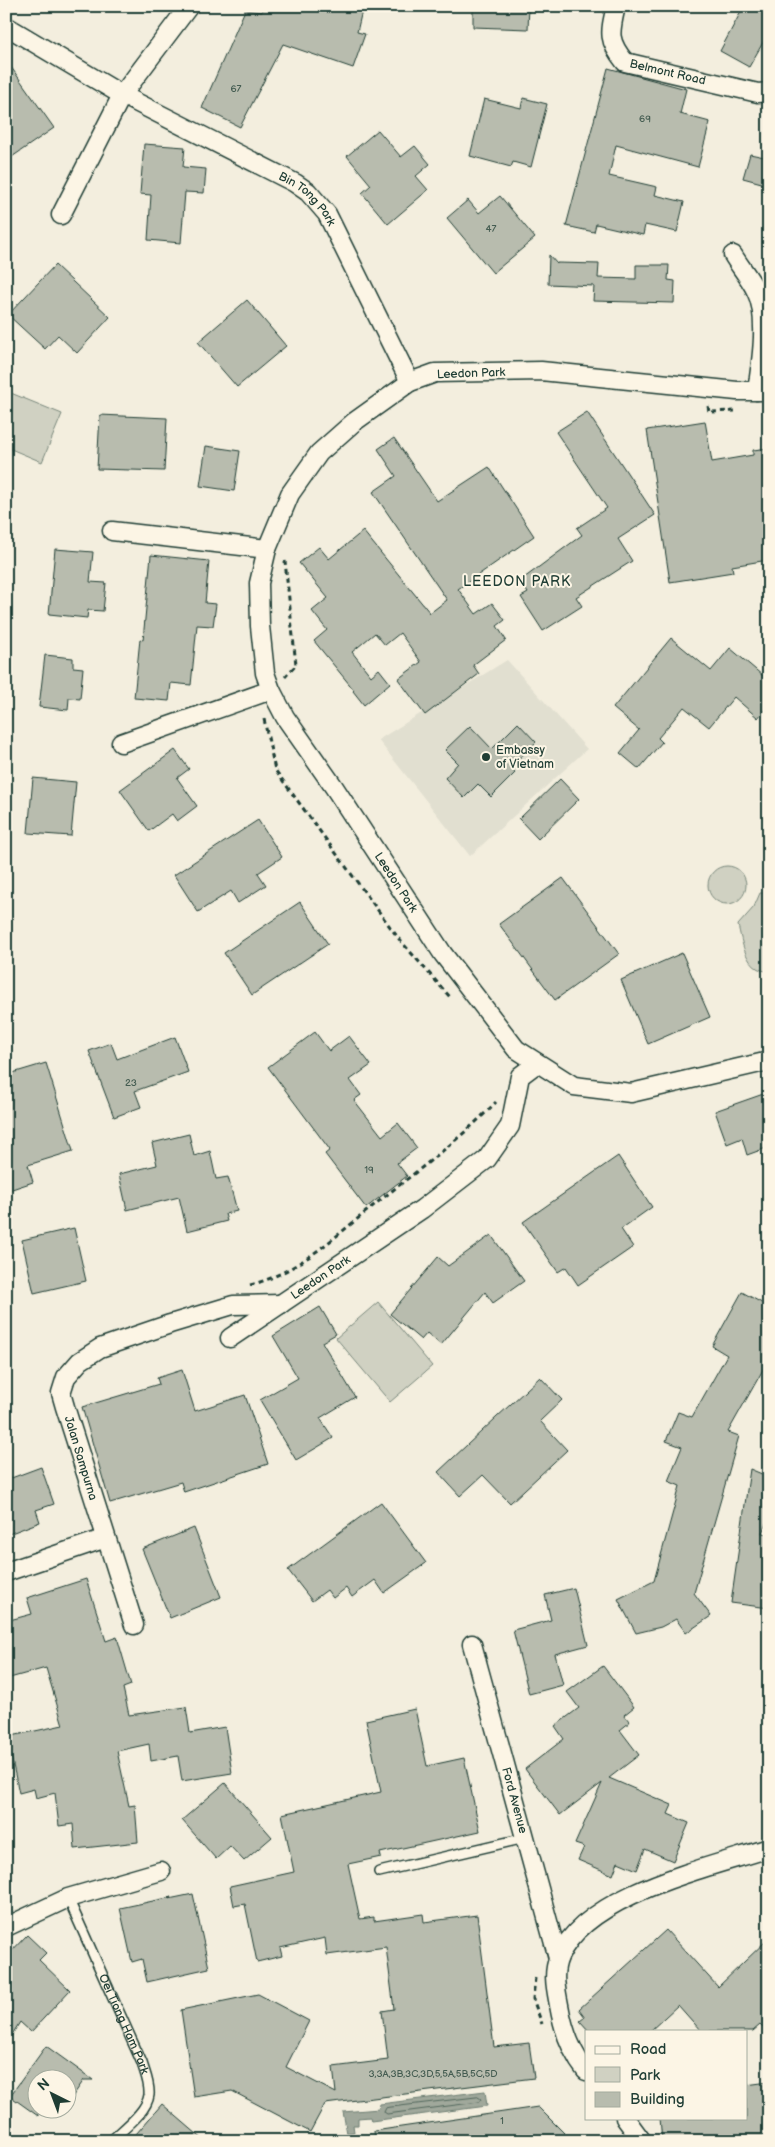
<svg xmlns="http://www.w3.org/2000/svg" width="775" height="2147" font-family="'Balsamiq Sans',sans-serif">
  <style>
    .built { fill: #e1dfd0 }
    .green { fill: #d0d1c2; stroke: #78877b }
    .water { fill: #a0a89b; stroke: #6c7d72 }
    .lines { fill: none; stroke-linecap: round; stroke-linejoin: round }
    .shore { stroke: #53685d; stroke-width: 1 }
    .building { fill: #b8bcae; stroke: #1f3d34 }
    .service-casing { stroke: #1f3d34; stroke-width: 12 }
    .minor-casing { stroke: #1f3d34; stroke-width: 21 }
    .path { stroke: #1f3d34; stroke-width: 3; stroke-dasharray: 5 4; stroke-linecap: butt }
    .service { stroke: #fcf5e5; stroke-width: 9 }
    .minor { stroke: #fcf5e5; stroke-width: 18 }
    .poi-dot { fill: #1f3d34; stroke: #fcf5e5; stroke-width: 2 }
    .labels { text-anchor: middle; stroke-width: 4; stroke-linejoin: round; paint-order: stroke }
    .number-label { font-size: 10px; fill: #455d52 }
    .street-label { font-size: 12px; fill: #1f3d34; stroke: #fcf5e5 }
    .poi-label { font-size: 12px; fill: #1f3d34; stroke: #fcf5e5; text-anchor: start }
    .neighbourhood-label { font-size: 14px; letter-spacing: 1px; fill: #1f3d34; stroke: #fcf5e5 }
  </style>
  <rect width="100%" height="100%" fill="#f3eede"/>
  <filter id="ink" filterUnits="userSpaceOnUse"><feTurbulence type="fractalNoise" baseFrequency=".02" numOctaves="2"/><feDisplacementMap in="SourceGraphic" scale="10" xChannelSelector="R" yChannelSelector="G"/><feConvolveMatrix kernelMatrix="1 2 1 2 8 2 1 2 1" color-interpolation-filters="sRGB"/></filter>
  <g filter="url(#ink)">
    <path class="built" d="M507 660 587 749 470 856 378 740Z"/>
    <g class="green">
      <path d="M6 391 62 414 42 462 6 447Z"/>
      <circle cx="727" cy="885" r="19"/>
      <path d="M760 893H766V910L769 915V971C746 972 742 942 738 925L754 907Z"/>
      <path d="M378 1302 432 1366 390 1402 336 1338Z"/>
    </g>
    <path class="water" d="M485 2091 487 2106 371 2121 370 2117 358 2118V2125H353L354 2132 347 2133 343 2112 379 2109 380 2104Z"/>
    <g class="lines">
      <path class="shore" d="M478 2097 481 2099 479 2102 387 2114 384 2112 386 2108Z"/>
    </g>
    <g class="building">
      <path d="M262 6H363L357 32 365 34 353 68 283 44 240 127 202 108 245 10 262 12Z"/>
      <path d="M473 6H529L528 29 473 27Z"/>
      <path d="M744 6H769V32L749 67 720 51Z"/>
      <path d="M6 60 54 128 6 161Z"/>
      <path d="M608 68 686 89 680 114 710 122 698 167 616 145 609 176 657 187 655 195 684 202 677 232 645 225 643 235 596 224 594 232 566 226Z"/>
      <path d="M523 98 547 104 531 167 513 162 511 167 470 156 484 99 521 108Z"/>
      <path d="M378 130 401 157 415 146 430 164 416 176 428 190 388 224 362 193 371 185 347 156Z"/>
      <path d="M144 144 185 147 183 167 206 169 204 193 185 192 181 243 148 240 151 195 140 194Z"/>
      <path d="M750 154 769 158V185L743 178Z"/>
      <path d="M500 196 535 238 493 273 447 218 468 200 479 213Z"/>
      <path d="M549 255 557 264V263L599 264 598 278 636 279V265H669L668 280 675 281 674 303 593 301 594 286 548 284Z"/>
      <path d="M55 265 110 317 77 353 58 335 45 349 8 315Z"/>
      <path d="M247 300 286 346 237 387 198 342Z"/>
      <path d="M587 412 655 515 618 539 632 561 576 597 582 606 543 631 521 597 528 593 520 581 582 535 577 528 607 508 556 432Z"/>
      <path d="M100 415 167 418 164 471 97 469Z"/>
      <path d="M705 421 712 462 753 455V450L769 448V534L764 535 768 560 732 566 733 572 670 582 647 430Z"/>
      <path d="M394 438 437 501 489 467 534 536 458 589 476 614 492 603 505 620 497 626 506 640 473 665 479 674 425 715 398 679 421 662 400 633 385 645 375 633 352 652 371 676 379 669 390 683 364 705 353 691 354 690 314 641 327 630 312 611 328 598 299 563 319 547 329 559 363 531 430 613 447 600 373 492 396 476 378 449Z"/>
      <path d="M206 446 240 451 234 491 200 486Z"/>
      <path d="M55 549 93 552 90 582 106 583 103 611 88 610 87 618 49 614Z"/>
      <path d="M151 555 209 561 205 603 216 604 213 626 197 625 191 685 171 683 169 701 134 698 140 639 143 640Z"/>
      <path d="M671 638 711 671 730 648 769 681V704L758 718 734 697 709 727 684 707 658 738 662 742 639 769 620 753 639 730 613 708Z"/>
      <path d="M45 655 73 658V667L83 668 80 699 69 698 68 710 39 707Z"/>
      <path d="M518 723 536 742 510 767 515 773 491 797 478 784 464 798 445 778 458 763 445 750 470 726 492 749Z"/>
      <path d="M175 750 189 769 177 778 197 806 177 821 172 814 149 831 120 790Z"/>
      <path d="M33 778 76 782 71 836 28 833Z"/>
      <path d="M560 779 579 799 538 839 519 819Z"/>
      <path d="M258 820 282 857 258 873 266 885 238 903 231 891 198 912 174 875Z"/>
      <path d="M563 878 619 954 555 1000 499 924Z"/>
      <path d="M300 902 328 944 252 995 224 953Z"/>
      <path d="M682 953 710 1017 648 1044 621 980Z"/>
      <path d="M315 1032 329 1051 349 1036 371 1065 350 1080 361 1095 354 1100 382 1136 398 1123 417 1148 397 1163 407 1176 366 1208 325 1154 330 1150 268 1067Z"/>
      <path d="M175 1037 188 1072 135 1091 141 1107 114 1117 89 1051 111 1043 117 1059Z"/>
      <path d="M46 1063 73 1151 28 1165 33 1182 6 1191V1075Z"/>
      <path d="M769 1092V1147L747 1155 742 1138 727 1144 715 1111Z"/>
      <path d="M189 1134 194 1156 210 1151 216 1179 228 1177 237 1211 225 1214 227 1221 187 1231 179 1197 127 1210 119 1174 157 1165 152 1143Z"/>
      <path d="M618 1156 652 1207 621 1229 633 1247 578 1285 566 1267 558 1272 523 1222Z"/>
      <path d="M74 1228 86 1281 34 1293 22 1240Z"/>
      <path d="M491 1235 524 1281 493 1303 485 1292 441 1345 427 1333 421 1340 390 1314 438 1257 448 1266Z"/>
      <path d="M742 1292 769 1307V1359L728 1432 739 1436 694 1593 711 1616 686 1633 676 1619 661 1627 636 1633 618 1599 654 1581 680 1486 668 1481 682 1447 666 1441 678 1412 692 1417 727 1355 712 1346Z"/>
      <path d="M320 1307 336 1334 322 1342 355 1397 320 1418 333 1438 296 1460 260 1400 298 1378 273 1336Z"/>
      <path d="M182 1370 195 1411 245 1395 268 1464 184 1492 181 1482 110 1503 82 1407 159 1384 157 1378Z"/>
      <path d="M540 1377 562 1400 540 1421 567 1450 510 1503 483 1475 460 1496 438 1472Z"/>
      <path d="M41 1467 54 1504 36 1510 40 1522 6 1535V1480Z"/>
      <path d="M750 1469 769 1477V1516L762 1533 769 1534V1608L731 1603Z"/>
      <path d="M381 1502 426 1563 384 1593 375 1580 352 1597 346 1588 333 1598 327 1590 312 1601 288 1570Z"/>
      <path d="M194 1528 221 1597 170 1618 142 1549Z"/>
      <path d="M86 1579 106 1641 117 1637 131 1685 123 1688 129 1715 186 1707 190 1733 225 1727 232 1773 182 1781 178 1756 151 1761 149 1744 117 1751 129 1806 135 1805 138 1842 75 1849 73 1824 59 1826 55 1793 36 1798 34 1789 19 1793 7 1737 63 1725 46 1668 6 1679V1621L32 1614 27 1598Z"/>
      <path d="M574 1588 588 1645 555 1654 563 1685 529 1694 513 1630 551 1620 545 1595Z"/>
      <path d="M603 1666 634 1707 624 1715 630 1722 620 1730 639 1755 609 1778 672 1805 668 1814 689 1823 673 1861 645 1849 637 1870 618 1862 613 1875 578 1860 584 1847 575 1844 602 1783 560 1815 525 1769 564 1739 555 1726 579 1708 567 1692Z"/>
      <path d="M415 1709 427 1766 464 1758 480 1831 380 1853 381 1857 348 1864 360 1919 374 1917V1921L423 1914 424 1922 477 1915 494 2047 529 2043 534 2078 325 2104 310 2132 232 2091 194 2097 181 2010 258 1994 309 2021 286 2067 336 2093 333 2067 388 2060 382 2011 394 2009 386 1947 327 1955 325 1938 280 1948 282 1956 257 1962 245 1904 234 1906 230 1886 294 1872 282 1814 381 1792 366 1720Z"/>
      <path d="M225 1783 272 1837 244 1861 230 1846 216 1859 182 1820Z"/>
      <path d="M193 1894 209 1968 147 1982 142 1959 132 1962 120 1908 172 1897 169 1899Z"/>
      <path d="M666 1930 718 1987 769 1938V2034L760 2025 753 2031H701L678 2005 650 2031H589L580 2021 585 2017 579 2009Z"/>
      <path d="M27 1935 46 1953 39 1960 70 1990 31 2032 20 2022 6 2044V1957Z"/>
      <path d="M46 2046 93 2080H84L68 2103V2080H38V2116L10 2096Z"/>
      <path d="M769 2082V2141H700V2137L662 2141 660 2118H746V2085Z"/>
      <path d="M162 2104 205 2141H130Z"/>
      <path d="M538 2107 572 2141H375L374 2131Z"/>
    </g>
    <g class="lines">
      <defs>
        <g id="service">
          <path d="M379 1872 525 1838"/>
          <path id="s1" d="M68 1898 142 2063C145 2073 150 2084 149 2095 147 2112 123 2129 111 2141"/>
        </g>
        <g id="minor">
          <path id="s2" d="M616 6C610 32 607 40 625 62L758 93 769 92"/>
          <path id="s3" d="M6 26 122 95 295 183 308 192 327 214 410 382"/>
          <path d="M61 215 122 95 189 6"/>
          <path d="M733 255C740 267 750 278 756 291 769 316 761 364 757 391"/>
          <path id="s4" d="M769 391H737L541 371 435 373 410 382 354 422 319 453 290 494 267 549 259 583 260 626 265 673 271 690 285 717 334 787 443 954 516 1049 574 1086 631 1093 769 1061"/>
          <path d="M112 531 267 549"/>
          <path d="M121 743 271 690"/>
          <path id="s5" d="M230 1338 422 1209 487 1159 510 1126 520 1076 536 1064"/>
          <path d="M6 1572 106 1538"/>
          <path d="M134 1625 65 1407 61 1393 66 1377 80 1361 100 1348 170 1324 233 1305 281 1304"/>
          <path id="s6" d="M472 1644 558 1958"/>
          <path d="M6 1927 68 1898 161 1871"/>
          <path d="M586 2071C571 2052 563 2029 559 2005 556 1989 552 1973 559 1957 586 1894 708 1868 769 1848"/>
          <path d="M625 2118 642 2141"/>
        </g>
      </defs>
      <use href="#service" class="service-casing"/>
      <use href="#minor" class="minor-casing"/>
      <g class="path">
        <path d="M708 406 709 412 736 411"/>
        <path d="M285 677 296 665 285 561"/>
        <path d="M264 719 275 770 399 939 450 997"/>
        <path d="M250 1285C301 1272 342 1230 383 1198 422 1167 462 1138 496 1102"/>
        <path d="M535 1978 533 1999 542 2024"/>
      </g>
      <use href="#service" class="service"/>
      <use href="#minor" class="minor"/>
    </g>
  </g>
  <circle class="poi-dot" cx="486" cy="757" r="5"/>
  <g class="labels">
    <g class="number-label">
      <text x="236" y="92">67</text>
      <text x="645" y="122">69</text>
      <text x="491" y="232">47</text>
      <text x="131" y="1086">23</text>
      <text x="369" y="1173">19</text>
      <text x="433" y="2077">3,3A,3B,3C,3D,5,5A,5B,5C,5D</text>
      <text x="502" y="2124">1</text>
    </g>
    <g class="street-label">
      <text dy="4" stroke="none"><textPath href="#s2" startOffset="104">Belmont Road</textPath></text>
      <text dy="4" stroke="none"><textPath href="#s3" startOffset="349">Bin Tong Park</textPath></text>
      <text transform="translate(471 373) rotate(-2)" y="4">Leedon Park</text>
      <text dy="4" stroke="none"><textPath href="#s4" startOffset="960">Leedon Park</textPath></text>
      <text dy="4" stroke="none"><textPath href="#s5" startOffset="109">Leedon Park</textPath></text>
      <text transform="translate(81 1458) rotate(73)" y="4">Jalan Sampurna</text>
      <text dy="4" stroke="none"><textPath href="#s6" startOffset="162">Ford Avenue</textPath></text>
      <text dy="4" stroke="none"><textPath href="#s1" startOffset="138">Oei Tiong Ham Park</textPath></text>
    </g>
    <g class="poi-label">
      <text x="496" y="754">Embassy<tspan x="496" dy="14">of Vietnam</tspan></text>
    </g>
    <g class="neighbourhood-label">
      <text x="517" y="586">LEEDON PARK</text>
    </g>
  </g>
  <rect width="775" height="2147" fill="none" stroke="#fcf5e5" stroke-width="25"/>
  <rect x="12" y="12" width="750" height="2122" fill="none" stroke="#1f3d34" stroke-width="2" filter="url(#ink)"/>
  <rect x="585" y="2030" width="162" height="90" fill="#fcf5e5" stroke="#a4ab9e"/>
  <rect x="595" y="2046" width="25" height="8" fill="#fcf5e5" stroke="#a4ab9e"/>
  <text x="630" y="2054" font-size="15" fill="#1f3d34">Road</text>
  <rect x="595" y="2067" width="25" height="15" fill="#d0d1c2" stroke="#a4ab9e"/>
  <text x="630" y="2080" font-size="15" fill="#1f3d34">Park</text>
  <rect x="595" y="2092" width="25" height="15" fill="#b8bcae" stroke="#a4ab9e"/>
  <text x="630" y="2104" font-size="15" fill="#1f3d34">Building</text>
  <g transform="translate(52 2094) rotate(318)"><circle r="24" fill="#fcf5e5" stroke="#a4ab9e"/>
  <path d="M0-4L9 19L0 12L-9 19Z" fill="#1f3d34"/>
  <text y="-8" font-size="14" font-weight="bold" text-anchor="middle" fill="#1f3d34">N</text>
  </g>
</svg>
